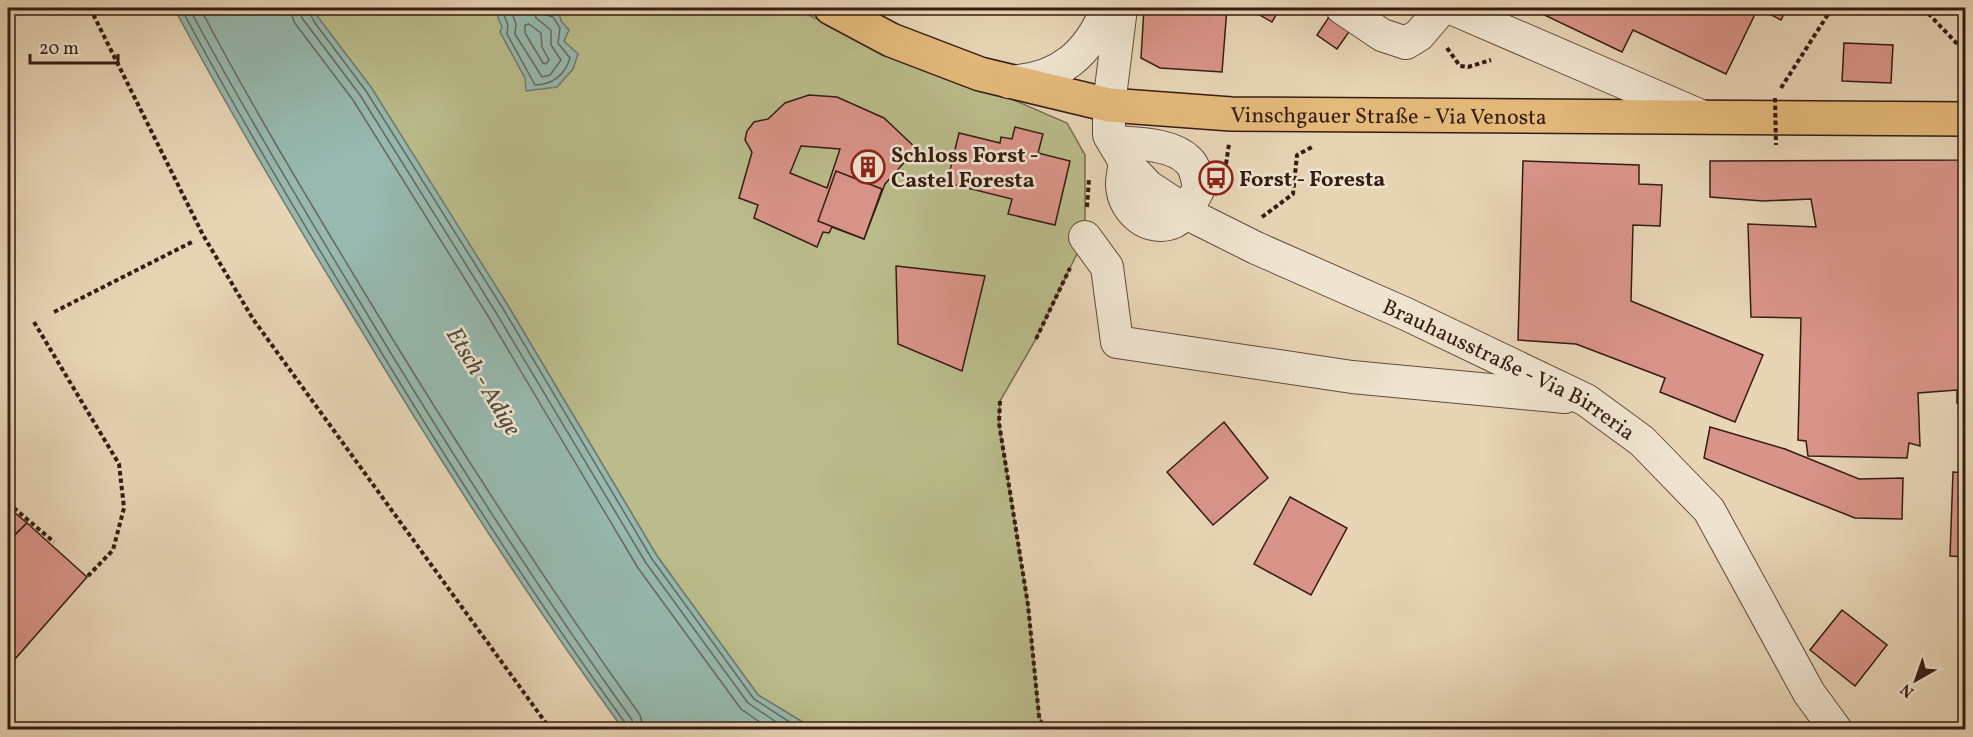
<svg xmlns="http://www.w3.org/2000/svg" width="1973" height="737" font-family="Vollkorn,serif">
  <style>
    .green { fill: #babc8b; stroke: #786c4e; stroke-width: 1.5 }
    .water { fill: #97b9af; stroke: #707a70; stroke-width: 1.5 }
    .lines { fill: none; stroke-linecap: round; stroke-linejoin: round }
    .shore { stroke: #666a60; stroke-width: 1.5 }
    .building { fill: #d99489; stroke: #361c11; stroke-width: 1.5; fill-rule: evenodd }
    .minor-casing { stroke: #624a3a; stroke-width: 34 }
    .major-casing { stroke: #361c11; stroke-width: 36 }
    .path { stroke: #361c11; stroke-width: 4; stroke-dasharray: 4.5 3; stroke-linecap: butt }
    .minor { stroke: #efe4d0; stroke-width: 32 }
    .major { stroke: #e4ba7b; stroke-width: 33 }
    .path-bridge { stroke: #361c11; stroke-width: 4; stroke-dasharray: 4.5 3; stroke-linecap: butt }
    .labels { text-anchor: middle; stroke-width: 5; stroke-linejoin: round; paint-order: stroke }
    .street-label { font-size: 22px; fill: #361c11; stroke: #efe4d0 }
    .poi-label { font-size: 22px; font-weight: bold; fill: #361c11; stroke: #efe4d0; text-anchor: start }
    .water-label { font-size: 24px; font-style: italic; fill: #534b40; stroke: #efe4d0 }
  </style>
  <rect width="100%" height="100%" fill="#e7d5b6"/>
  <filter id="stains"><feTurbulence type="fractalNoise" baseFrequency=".00333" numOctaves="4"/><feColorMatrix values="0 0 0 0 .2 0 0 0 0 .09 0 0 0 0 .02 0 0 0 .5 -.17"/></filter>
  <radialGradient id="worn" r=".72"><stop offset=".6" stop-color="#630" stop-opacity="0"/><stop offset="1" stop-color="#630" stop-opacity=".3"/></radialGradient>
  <path class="green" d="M311 8H795L891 56 993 91 1067 123 1085 155V237L1036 339 1000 401 999 423 1028 605 1039 715 1044 729H814L758 695 657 556 507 304Z"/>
  <g class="water">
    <path d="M174 8H311L371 87 507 304 657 556 758 695 814 729H623C524 593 433 450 346 305 286 207 228 109 174 8Z"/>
    <path d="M494 8C511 7 544 12 558 8L561 21 569 30 564 41 578 54 573 69 557 87 526 91 525 78 500 32 502 27Z"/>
  </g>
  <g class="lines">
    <g class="shore">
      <path d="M181 8C234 108 292 205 351 302 437 446 527 588 626 724L627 730"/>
      <path d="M189 8C241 105 298 200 355 294 442 439 533 582 632 720L635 730"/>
      <path d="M200 8C249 101 303 191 358 282 447 430 540 575 640 715L644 730"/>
      <path d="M290 8 294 22 353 100 488 316 638 568 741 709 771 730"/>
      <path d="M299 8 302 18 360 95 495 311 646 563 748 703 788 730"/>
      <path d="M307 8 315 23 366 91 502 307 652 559 754 699 802 730"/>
      <path d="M501 8 508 25 507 34 535 85C552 85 565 75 570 58L558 43 560 28 553 17 543 14 541 8"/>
      <path d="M510 8 516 24 515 34 542 77 550 75 561 60 551 45V30L536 18 533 8"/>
      <path d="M529 24 541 33 542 47 549 60 546 64 543 63 525 33V25Z"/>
    </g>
  </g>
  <g class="building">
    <path d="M1144 8H1227L1222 72 1160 68 1141 58Z"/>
    <path d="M1247 8H1280L1272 22Z"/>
    <path d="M1540 8H1758L1726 74 1633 30 1622 52 1538 12Z"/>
    <path d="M1758 8H1787L1781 20Z"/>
    <path d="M1331 14 1351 29 1337 49 1317 35Z"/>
    <path d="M1844 43 1893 45 1891 83 1842 81Z"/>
    <path d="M809 95 837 97 884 118 920 152 909 157 885 184 864 239 832 227 829 233 823 232 817 247 754 218 758 205 739 198 752 152 745 140 747 131 754 122 768 119 785 103ZM801 146 840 149 827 188 790 173Z"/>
    <path d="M1015 127 1043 134 1038 153 1070 161 1055 225 1008 214 1012 199 947 183 959 133 1000 143 1001 137 1012 139Z"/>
    <path d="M1961 153H1966V403H1957V390L1918 393 1920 446 1909 443 1907 458 1808 456 1806 441 1798 440 1801 318 1751 317 1748 224 1816 227 1811 199 1763 201 1710 197V161L1960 160Z"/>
    <path d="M1523 161 1639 165V184L1662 185 1660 226 1633 225 1631 301 1763 355 1735 422 1660 392 1665 378 1576 344 1518 340Z"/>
    <path d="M836 171 882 189 864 239 818 221Z"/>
    <path d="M896 266 985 276 962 371 898 344Z"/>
    <path d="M1224 422 1268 478 1213 525 1167 472Z"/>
    <path d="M1710 427 1785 449 1859 479 1903 478 1902 519 1855 518 1704 458Z"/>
    <path d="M1953 472 1966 473V557L1950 556Z"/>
    <path d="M1290 497 1347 528 1311 595 1254 564Z"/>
    <path d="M8 507 27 523 10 539 8 537Z"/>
    <path d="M27 523 87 577 8 667V542Z"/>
    <path d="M1842 610 1887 645 1855 686 1810 650Z"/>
  </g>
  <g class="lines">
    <defs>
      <g id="minor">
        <path id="s1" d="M1121 8 1109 105V135L1125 162 1149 187 1198 219 1256 248 1406 314 1586 400 1642 441 1709 510 1809 693 1836 730"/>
        <path d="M1342 8 1382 35 1406 43 1419 35 1442 8"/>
        <path d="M1451 8 1701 116"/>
        <path d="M1009 82C1060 79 1089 54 1107 8"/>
        <path d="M1114 142C1136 144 1172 143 1189 161 1196 168 1197 179 1199 188 1193 199 1186 216 1174 222 1149 233 1123 211 1122 185 1122 177 1124 169 1125 162"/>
        <path d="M1085 237 1107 267 1117 342 1352 377 1565 397"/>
      </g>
      <g id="major">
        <path id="s2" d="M831 8 891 40 980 74 1109 105 1231 114 1966 119"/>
      </g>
    </defs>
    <use href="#minor" class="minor-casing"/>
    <use href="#major" class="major-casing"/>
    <g class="path">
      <path d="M90 8 203 235 253 319 551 730"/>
      <path d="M1923 8 1966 53"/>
      <path d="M1447 48 1460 66 1468 67 1491 60"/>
      <path d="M1781 88 1832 8"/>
      <path d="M1226 164 1229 144"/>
      <path d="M1087 207 1089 179"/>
      <path d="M1262 217 1293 194 1297 155 1312 147"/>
      <path d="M54 312 192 242"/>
      <path d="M34 322 119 464 124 508 113 550 87 577"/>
      <path d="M1036 339 1070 268"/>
      <path d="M1000 401 999 423 1028 605 1039 716 1044 730"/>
      <path d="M8 503 54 542"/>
    </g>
    <use href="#minor" class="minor"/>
    <use href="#major" class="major"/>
    <path class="path-bridge" d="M1775 98 1776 145"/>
  </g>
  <defs>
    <symbol id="building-ring" viewBox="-11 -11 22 22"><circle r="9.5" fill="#efe4d0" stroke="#8f2418" stroke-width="1.5"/><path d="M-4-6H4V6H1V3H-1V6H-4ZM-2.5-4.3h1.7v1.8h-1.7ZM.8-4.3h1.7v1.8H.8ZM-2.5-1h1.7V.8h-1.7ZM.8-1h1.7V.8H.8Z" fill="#8f2418"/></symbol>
    <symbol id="bus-ring" viewBox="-11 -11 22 22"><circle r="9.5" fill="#efe4d0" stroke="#8f2418" stroke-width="1.5"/><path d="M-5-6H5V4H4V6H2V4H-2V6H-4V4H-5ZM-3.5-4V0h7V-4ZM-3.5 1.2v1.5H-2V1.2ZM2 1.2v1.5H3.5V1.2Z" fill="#8f2418"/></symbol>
  </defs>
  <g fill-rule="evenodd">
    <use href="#building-ring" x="849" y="148" width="38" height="38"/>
    <use href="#bus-ring" x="1197" y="159" width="38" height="38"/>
  </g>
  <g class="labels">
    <g class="street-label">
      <text dy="8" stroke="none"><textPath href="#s2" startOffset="576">Vinschgauer Straße - Via Venosta</textPath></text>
      <text dy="8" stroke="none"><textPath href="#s1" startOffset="598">Brauhausstraße - Via Birreria</textPath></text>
    </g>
    <g class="poi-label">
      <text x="891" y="162">Schloss Forst -<tspan x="891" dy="25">Castel Foresta</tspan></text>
      <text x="1239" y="186">Forst - Foresta</text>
    </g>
    <g class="water-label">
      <text transform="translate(484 381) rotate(59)" y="8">Etsch - Adige</text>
    </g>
  </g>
  <rect width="1973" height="737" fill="none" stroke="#e7d5b6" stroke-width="30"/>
  <rect x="9" y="9" width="1955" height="719" fill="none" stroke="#361c11" stroke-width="3"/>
  <rect x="15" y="15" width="1943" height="707" fill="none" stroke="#361c11" stroke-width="1.5"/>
  <g transform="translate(1916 680) rotate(220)" stroke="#efe4d0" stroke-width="4.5" paint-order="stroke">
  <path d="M0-4.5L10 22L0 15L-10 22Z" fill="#361c11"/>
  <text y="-9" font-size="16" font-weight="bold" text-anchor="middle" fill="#361c11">N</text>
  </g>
  <path d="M30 54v9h88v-9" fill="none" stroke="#361c11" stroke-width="3"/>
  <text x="39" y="54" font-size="18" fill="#361c11" stroke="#efe4d0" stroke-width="4.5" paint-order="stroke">20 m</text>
  <rect width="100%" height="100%" filter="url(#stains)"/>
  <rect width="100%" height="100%" fill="url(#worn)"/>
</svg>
